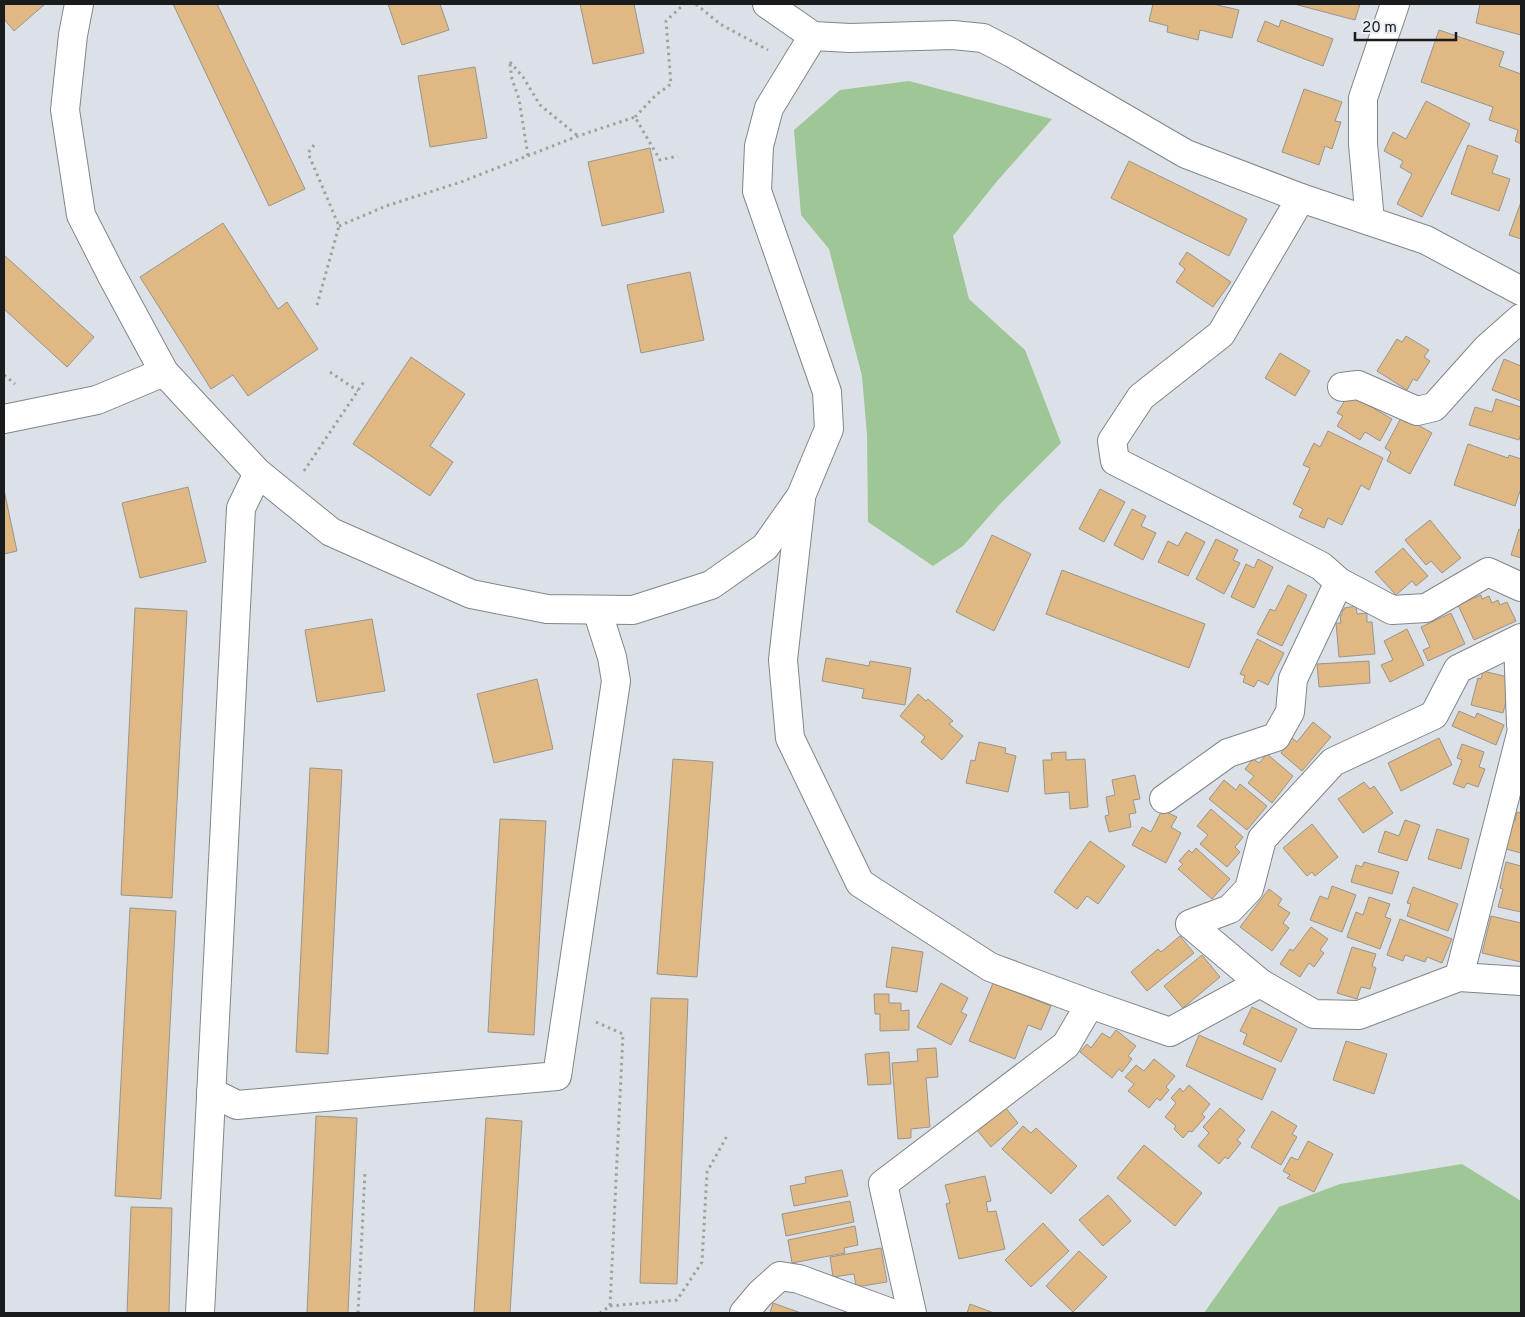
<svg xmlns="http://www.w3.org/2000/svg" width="1525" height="1317" font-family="Overpass,sans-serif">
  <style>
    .green { fill: #9ec696 }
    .building { fill: #dfb884; stroke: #999590 }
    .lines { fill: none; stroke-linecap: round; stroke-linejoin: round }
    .minor-casing { stroke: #81868a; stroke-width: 30 }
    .path { stroke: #9da2a6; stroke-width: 3; stroke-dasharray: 2.5 4; stroke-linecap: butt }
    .minor { stroke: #fff; stroke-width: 28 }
  </style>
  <rect width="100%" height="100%" fill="#dbe1e6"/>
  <g class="green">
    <path d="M909 81 1052 119 998 180 953 236 969 299 1025 350 1061 443 999 505 963 546 933 566 868 522 867 435 862 376 829 249 801 215 794 130 840 90Z"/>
    <path d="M1462 1164 1521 1201V1313H1204L1279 1207 1340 1184Z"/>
  </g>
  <g class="building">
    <path d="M4 4H45L14 31 4 19Z"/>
    <path d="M173 4H217L305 189 269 206Z"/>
    <path d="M388 4H440L449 30 402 45Z"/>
    <path d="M580 4H634L644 53 593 64Z"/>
    <path d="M1153 4H1213L1239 10 1232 38 1200 30 1198 40 1167 32 1168 26 1149 21Z"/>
    <path d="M1294 4H1360L1355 20Z"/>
    <path d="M1480 4H1521V35L1476 23Z"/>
    <path d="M1281 20 1333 39 1323 66 1257 41 1265 21 1279 27Z"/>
    <path d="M1439 30 1504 52 1499 66 1521 74V144L1515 141 1518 130 1489 120 1493 107 1421 82Z"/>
    <path d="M475 67 487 138 430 147 418 76Z"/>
    <path d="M1304 89 1342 102 1335 121 1341 122 1332 149 1325 146 1319 165 1282 152Z"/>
    <path d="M1426 101 1470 124 1422 217 1397 204 1412 174 1400 167 1403 161 1384 151 1393 132 1406 139Z"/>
    <path d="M1468 145 1498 156 1492 173 1510 179 1499 211 1451 194Z"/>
    <path d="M650 148 664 212 602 226 588 162Z"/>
    <path d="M1129 161 1247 219 1229 256 1111 198Z"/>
    <path d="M1521 202V239L1509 235Z"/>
    <path d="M223 223 278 309 287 302 318 349 248 396 233 375 211 389 140 277Z"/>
    <path d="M1187 252 1231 282 1213 307 1176 282 1185 269 1179 264Z"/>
    <path d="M4 255 94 337 67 367 4 309Z"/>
    <path d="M690 272 704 340 641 353 627 285Z"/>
    <path d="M1406 336 1429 350 1424 357 1430 361 1417 381 1413 379 1407 390 1377 371 1397 339 1402 342Z"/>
    <path d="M1280 353 1310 371 1295 396 1265 378Z"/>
    <path d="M411 357 465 394 430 446 453 462 430 496 353 444Z"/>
    <path d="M1504 359 1521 366V401L1492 390Z"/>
    <path d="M1349 394 1392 419 1380 441 1365 432 1360 440 1337 426 1343 416 1337 413Z"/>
    <path d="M1496 399 1521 407V433L1519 440 1469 425 1475 407 1492 412Z"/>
    <path d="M1402 416 1432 433 1410 474 1387 461 1391 452 1385 448Z"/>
    <path d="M1328 431 1383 458 1369 490 1361 485 1342 525 1328 518 1324 528 1299 517 1303 509 1293 504 1310 468 1303 465 1314 443 1320 447Z"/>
    <path d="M1468 444 1508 458 1509 455 1521 459V488L1515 506 1454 485Z"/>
    <path d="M188 487 206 562 140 578 122 503Z"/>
    <path d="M1100 489 1125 502 1104 542 1079 529Z"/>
    <path d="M4 490 17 551 4 554Z"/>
    <path d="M1132 509 1146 516 1141 526 1156 533 1143 560 1114 545Z"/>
    <path d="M1430 520 1461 558 1442 573 1431 561 1426 565 1405 540Z"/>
    <path d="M1519 529 1521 530V558L1511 555Z"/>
    <path d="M1186 532 1205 542 1188 576 1158 562 1168 541 1178 546Z"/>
    <path d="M992 535 1031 554 994 631 956 612Z"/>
    <path d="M1216 539 1238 550 1233 560 1240 563 1224 594 1196 579Z"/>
    <path d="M1403 548 1428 576 1416 586 1412 581 1396 595 1375 572Z"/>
    <path d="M1258 559 1273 567 1254 608 1231 597 1246 564 1254 568Z"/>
    <path d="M1062 570 1205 624 1189 668 1046 614Z"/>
    <path d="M1288 585 1307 595 1282 646 1257 634 1270 609 1275 611Z"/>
    <path d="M1481 595 1482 599 1489 596 1492 603 1498 600 1500 605 1507 602 1516 621 1474 640 1458 605Z"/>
    <path d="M1356 606 1357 614 1367 613V622H1372L1375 654 1339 657 1336 623H1341L1340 615H1342V610H1344V608Z"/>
    <path d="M135 608 187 611 172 898 121 895Z"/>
    <path d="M1451 613 1465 644 1428 661 1423 650 1430 647 1421 627Z"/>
    <path d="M372 619 385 691 317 702 305 630Z"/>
    <path d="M1407 629 1424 665 1390 682 1381 665 1393 660 1384 641Z"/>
    <path d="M1257 639 1284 653 1268 685 1258 680 1254 687 1243 682 1245 676 1240 674Z"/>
    <path d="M826 658 869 666 870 661 911 668 905 705 862 698 864 689 822 681Z"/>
    <path d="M1369 661 1370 683 1319 687 1317 664Z"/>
    <path d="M1483 671 1512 678 1503 713 1471 705 1478 678 1481 679Z"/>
    <path d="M537 679 553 749 494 763 477 694Z"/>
    <path d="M918 694 926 701 928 699 953 721 949 724 963 736 942 760 921 742 925 737 900 716Z"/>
    <path d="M1459 711 1475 718 1477 713 1504 725 1496 745 1452 726Z"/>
    <path d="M1313 722 1331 737 1302 771 1281 753 1292 738 1297 742Z"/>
    <path d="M1439 738 1452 765 1401 791 1388 763Z"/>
    <path d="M979 742 1006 748 1005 753 1016 756 1008 792 966 783 971 760 975 761Z"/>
    <path d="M1462 744 1484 752 1479 767 1485 769 1478 787 1467 783 1464 788 1453 784 1462 760 1457 758Z"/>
    <path d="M1066 752V760L1085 759 1088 807 1070 809 1069 792 1045 794 1043 760H1052L1051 753Z"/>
    <path d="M1267 754 1293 776 1272 803 1248 783 1254 776 1245 769 1253 759 1259 763Z"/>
    <path d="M673 759 713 762 697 977 657 974Z"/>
    <path d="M310 768 342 770 328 1054 296 1052Z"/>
    <path d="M1135 775 1140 799 1133 800 1136 813 1129 814 1131 827 1109 832 1105 816 1109 815 1106 797 1115 795 1112 780Z"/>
    <path d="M1224 780 1236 790 1240 784 1267 806 1247 830 1209 799Z"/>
    <path d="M1364 782 1370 789 1374 786 1393 813 1363 833 1338 799Z"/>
    <path d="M1211 809 1243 837 1235 847 1240 852 1227 867 1200 844 1208 835 1197 826Z"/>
    <path d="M1162 810 1177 817 1171 827 1181 833 1166 863 1132 845 1142 827 1151 832Z"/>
    <path d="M1517 812 1521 813V853L1499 847 1507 819 1515 821Z"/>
    <path d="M500 819 546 821 534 1035 488 1032Z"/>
    <path d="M1405 820 1420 825 1407 861 1378 852 1385 831 1399 836Z"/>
    <path d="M1312 824 1338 857 1315 876 1312 872 1307 876 1283 848Z"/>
    <path d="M1437 829 1469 839 1461 869 1428 859Z"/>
    <path d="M1090 841 1125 866 1098 904 1087 896 1077 909 1054 892Z"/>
    <path d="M1196 848 1230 879 1212 899 1178 869 1183 864 1179 861 1189 850 1192 853Z"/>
    <path d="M1364 862 1399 872 1392 894 1351 882 1356 865 1362 867Z"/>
    <path d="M1506 862 1521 866V912L1498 907 1503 889 1500 888Z"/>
    <path d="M1332 886 1356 895 1342 932 1310 920 1320 896 1328 899Z"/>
    <path d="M1413 887 1458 904 1448 931 1407 916 1411 904 1407 903Z"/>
    <path d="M1269 889 1282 899 1278 905 1290 913 1283 923 1289 928 1272 951 1240 927Z"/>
    <path d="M1369 897 1390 904 1385 917 1391 919 1380 949 1347 937 1356 912 1363 915Z"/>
    <path d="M130 908 176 911 161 1199 115 1196Z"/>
    <path d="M1491 916 1521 923V962L1482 953Z"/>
    <path d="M1400 919 1452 939 1442 963 1427 957 1425 962 1405 955 1403 961 1387 955Z"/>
    <path d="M1311 927 1328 939 1320 950 1324 953 1314 967 1309 963 1300 977 1280 964 1290 949 1293 951Z"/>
    <path d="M1180 936 1194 953 1147 991 1131 972 1158 949 1161 952Z"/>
    <path d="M892 947 923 952 917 992 886 987Z"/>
    <path d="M1352 947 1376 954 1372 966 1376 968 1370 989 1361 987 1357 999 1337 993Z"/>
    <path d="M1202 955 1220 977 1183 1008 1164 986Z"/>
    <path d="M941 983 968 998 961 1012 967 1015 951 1045 917 1027Z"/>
    <path d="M993 983 1051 1006 1041 1030 1028 1025 1015 1059 969 1041Z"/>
    <path d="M874 994H889V1003H901V1011L909 1010V1030L880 1031V1014H875Z"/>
    <path d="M651 998 688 999 677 1284 640 1283Z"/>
    <path d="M1252 1007 1297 1029 1281 1062 1243 1044 1247 1034 1240 1031Z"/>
    <path d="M1116 1030 1136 1046 1128 1056 1132 1059 1122 1072 1119 1069 1112 1078 1080 1052 1087 1044 1091 1048 1102 1033 1110 1038Z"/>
    <path d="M1199 1035 1276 1069 1262 1100 1186 1066Z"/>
    <path d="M1346 1041 1387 1054 1374 1094 1333 1080Z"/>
    <path d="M936 1048 938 1077 926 1078 930 1127 911 1129V1138L898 1139 892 1063 918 1061 917 1049Z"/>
    <path d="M889 1052 891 1084 868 1085 865 1054Z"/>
    <path d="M1154 1059 1175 1076 1166 1087 1169 1090 1160 1101 1157 1098 1149 1108 1128 1091 1134 1084 1125 1077 1136 1065 1144 1071Z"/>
    <path d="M1189 1085 1210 1104 1202 1114 1205 1117 1192 1132 1189 1131 1183 1138 1174 1129 1176 1126 1165 1117 1176 1103 1171 1098 1180 1088 1183 1092Z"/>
    <path d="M1005 1107 1018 1123 991 1147 977 1130Z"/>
    <path d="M1220 1108 1245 1130 1237 1140 1241 1143 1228 1159 1225 1157 1219 1164 1198 1146 1209 1133 1203 1127Z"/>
    <path d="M1272 1111 1297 1126 1292 1134 1297 1137 1281 1165 1251 1147Z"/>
    <path d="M316 1116 357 1118 348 1313H307Z"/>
    <path d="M486 1118 522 1121 510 1313H474Z"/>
    <path d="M1023 1126 1031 1133 1036 1128 1077 1166 1051 1194 1002 1149Z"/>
    <path d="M1308 1141 1333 1154 1314 1192 1287 1178 1290 1175 1283 1171 1291 1157 1298 1160Z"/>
    <path d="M1144 1145 1202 1193 1175 1226 1117 1178Z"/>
    <path d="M842 1170 848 1196 794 1206 790 1186 806 1183 805 1177Z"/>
    <path d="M985 1176 991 1201 986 1202 988 1212 996 1211 1005 1249 959 1259 946 1204 950 1203 945 1185Z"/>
    <path d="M1108 1195 1131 1221 1103 1246 1079 1220Z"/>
    <path d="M850 1201 854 1222 786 1236 782 1214Z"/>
    <path d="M131 1207 172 1208 169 1313H127Z"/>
    <path d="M1043 1223 1069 1251 1031 1287 1005 1260Z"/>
    <path d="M855 1226 858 1245 844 1248 845 1253 792 1263 788 1240Z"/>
    <path d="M881 1248 887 1282 856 1287 854 1274 833 1277 830 1257Z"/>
    <path d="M1079 1251 1107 1277 1073 1312 1046 1286Z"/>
    <path d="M773 1303 801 1313H770Z"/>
    <path d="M970 1304 994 1313H967Z"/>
  </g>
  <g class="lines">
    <defs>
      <g id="minor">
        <path d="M79 4 73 35 65 110 81 215 111 274 164 372 258 473 331 532 471 594 547 609 633 610 711 585 765 547 801 496 829 429 827 392 757 191 759 146 769 108 813 36"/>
        <path d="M767 4 813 36 850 38 953 35 983 38 1012 53 1186 154 1301 198 1426 240 1521 291"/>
        <path d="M1301 198 1221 334 1141 397 1112 441 1115 461 1321 566 1339 582 1392 610 1426 608 1488 572 1521 587"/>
        <path d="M1370 221 1363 144V98L1395 4"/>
        <path d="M1342 387 1358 385 1417 411 1434 407 1487 348 1521 318"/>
        <path d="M4 419 97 400 164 372"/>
        <path d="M801 499 783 660 790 738 860 883 990 967 1090 1004 1170 1032 1260 983 1314 1014 1359 1015 1459 977 1521 981"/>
        <path d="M1518 640 1521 725"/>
        <path d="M1164 799 1228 753 1276 737 1290 712 1293 679 1339 582"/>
        <path d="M1459 977 1521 734"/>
        <path d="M1260 983 1190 924 1230 909 1249 889 1262 839 1333 762 1434 715 1458 669 1521 638"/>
        <path d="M211 1092 237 1105 557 1076 616 681 612 657 597 610"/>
        <path d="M200 1313 241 508 258 473"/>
        <path d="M744 1313 760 1294 780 1276 799 1279 891 1313"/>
        <path d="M912 1313 883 1184 1066 1045 1090 1004"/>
      </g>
    </defs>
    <use href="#minor" class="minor-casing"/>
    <g class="path">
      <path d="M696 4 720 24 768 50"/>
      <path d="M510 62 523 77 540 105 578 136"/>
      <path d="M510 64 512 79 519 99 528 156"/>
      <path d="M635 117 656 95 671 84 666 21 684 4"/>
      <path d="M314 145 308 153 339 226 317 305"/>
      <path d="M339 226 386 206 461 182 578 136 635 117 660 160 678 156"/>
      <path d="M330 372 358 391"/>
      <path d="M4 375 15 384"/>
      <path d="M304 471 365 380"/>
      <path d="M596 1022 623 1034 610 1306 600 1313"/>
      <path d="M610 1306 677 1300 702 1262 707 1172 727 1136"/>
      <path d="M358 1313 365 1172"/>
    </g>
    <use href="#minor" class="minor"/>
  </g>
  <rect width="1525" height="1317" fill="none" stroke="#191b1c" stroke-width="10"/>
  <path d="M1355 32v8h101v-8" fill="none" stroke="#191b1c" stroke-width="2.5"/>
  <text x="1362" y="32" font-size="15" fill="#191b1c" stroke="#e8eef3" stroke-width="4" paint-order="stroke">20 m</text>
</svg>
